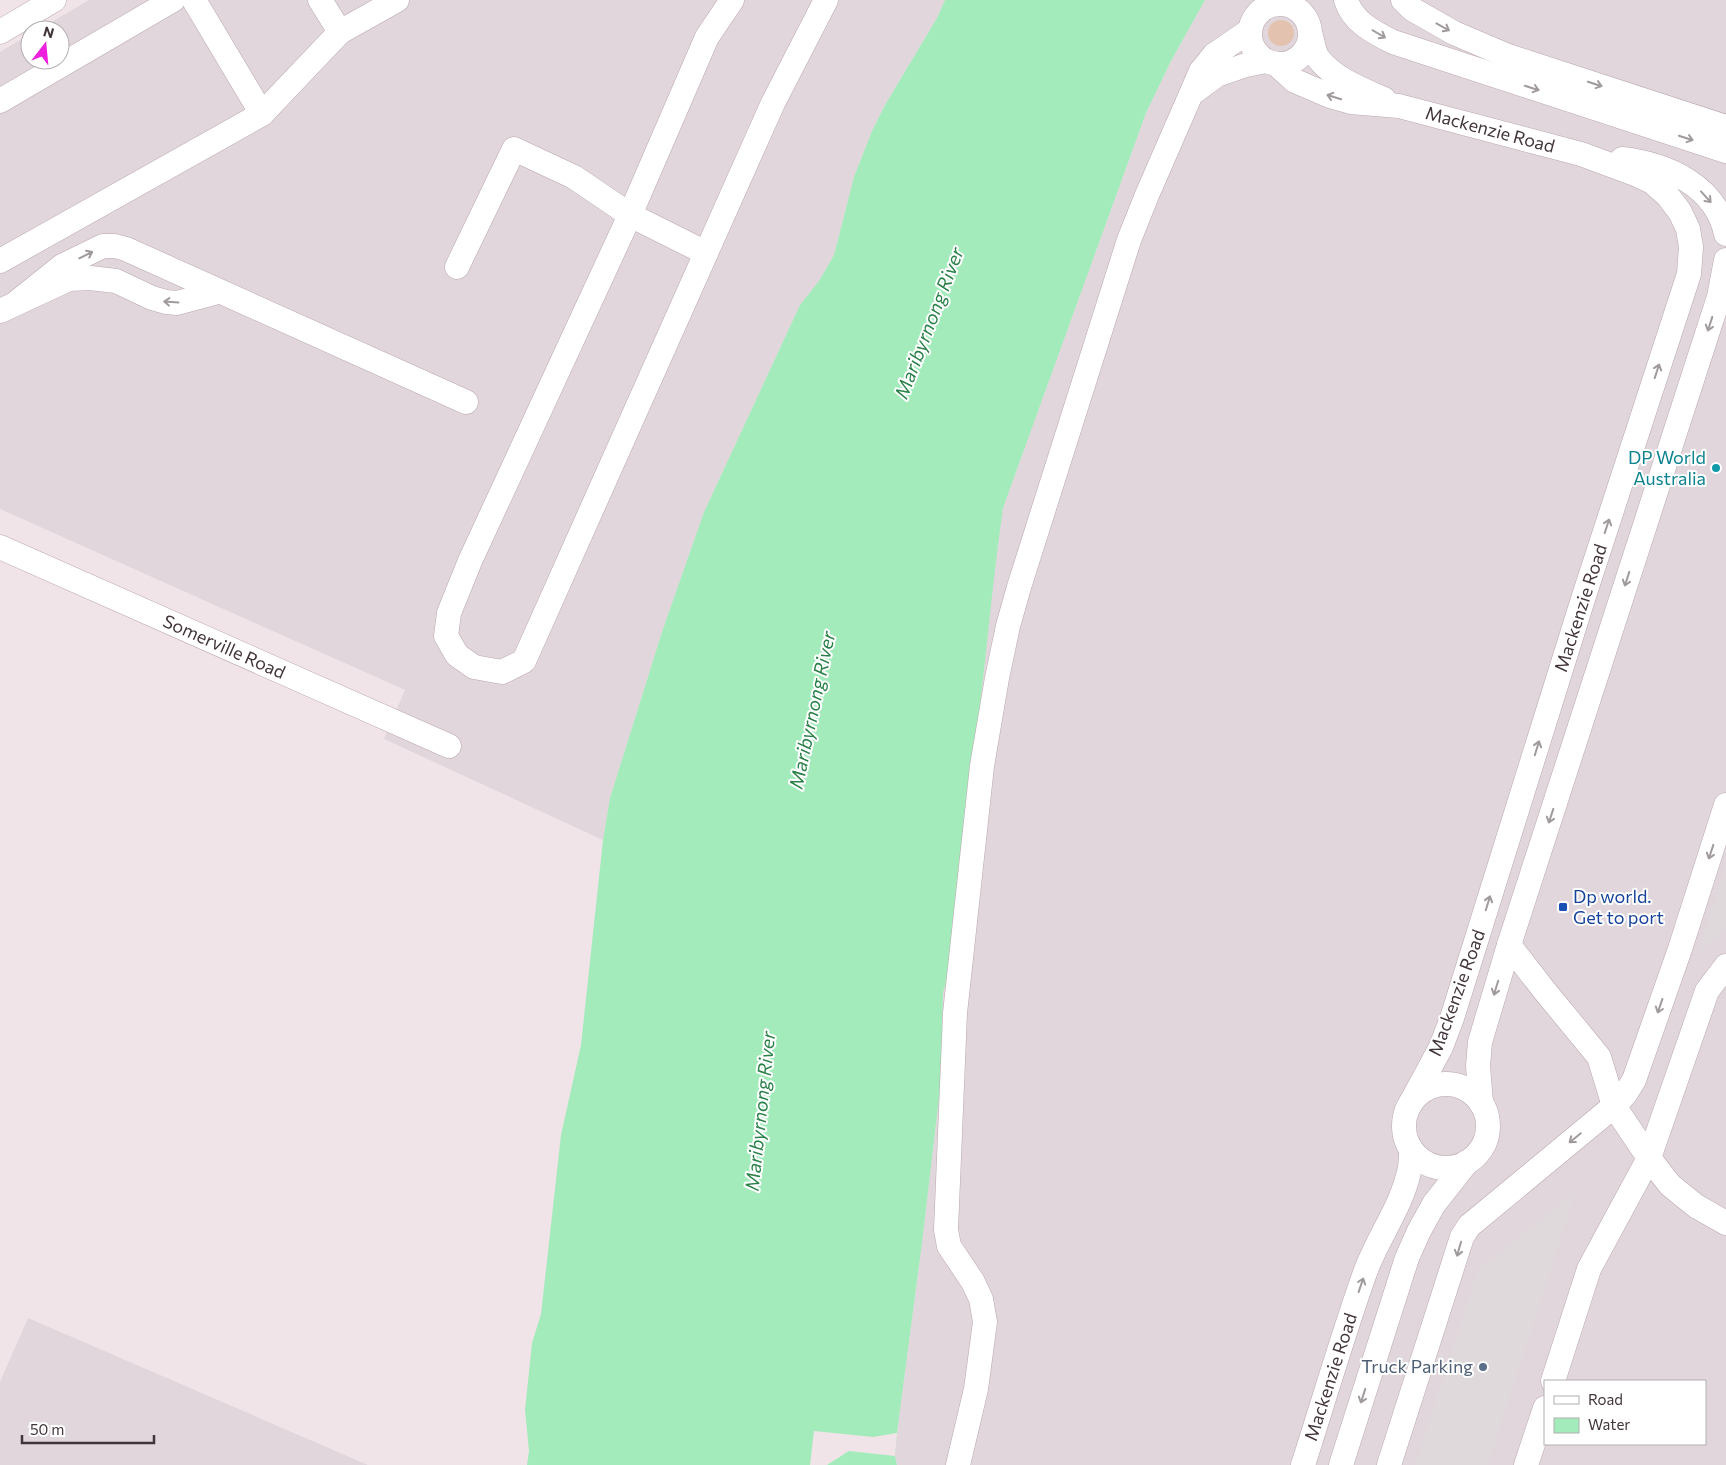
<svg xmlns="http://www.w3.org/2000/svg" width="1726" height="1465" font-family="Commissioner,sans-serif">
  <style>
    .industrial { fill: #e0d6db; fill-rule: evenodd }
    .green { fill: #e3c2af }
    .parking { fill: #dfd9dc }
    .water { fill: #a3ebbb }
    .pier { fill: #f1e4e9 }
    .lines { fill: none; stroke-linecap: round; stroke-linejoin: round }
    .minor-casing { stroke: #bba7b0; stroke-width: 25 }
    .minor { stroke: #fff; stroke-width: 24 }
    .oneway { stroke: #a09a9d }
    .culture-dot { fill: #0f9aa8; stroke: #fff; stroke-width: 2 }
    .transit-dot { fill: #1a4fb4; stroke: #fff; stroke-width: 2 }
    .service-dot { fill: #5c6f8a; stroke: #fff; stroke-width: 2 }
    .labels { text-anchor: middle; stroke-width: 4; stroke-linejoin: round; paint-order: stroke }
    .street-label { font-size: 18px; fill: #42343b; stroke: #fff }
    .culture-label { font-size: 18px; fill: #0d838f; stroke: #fff; text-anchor: end }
    .transit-label { font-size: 18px; fill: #164399; stroke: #fff; text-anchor: start }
    .service-label { font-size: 18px; fill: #4e5e75; stroke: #fff; text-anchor: end }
    .water-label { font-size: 19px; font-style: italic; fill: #2c8149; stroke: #fff }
  </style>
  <rect width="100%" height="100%" fill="#f1e4e9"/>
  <g class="industrial">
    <path d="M89 0H945L937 18 885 105 872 131 854 177 834 255 819 281 800 305 704 512 662 632 610 798 603 840 384 739 405 690 0 509V52L30 34V60H60V30H38Z"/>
    <path d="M1205 0H1726V1465H897L895 1456 897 1433 922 1243 941 1081 943 993 948 974 964 844 984 669 993 575 1003 508 1146 113 1171 61ZM1545 1381H1705V1444H1545Z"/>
    <path d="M28 1318 368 1465H0V1382Z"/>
  </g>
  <circle class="green" cx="1281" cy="33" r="13"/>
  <g class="parking">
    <path d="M1726 865V929L1698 953Z"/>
    <path d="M1576 1191 1488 1465H1415L1478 1270Z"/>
  </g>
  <path class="water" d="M945 0H1205L1171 61 1146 113 1003 508C995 562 990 616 984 670 973 771 960 873 948 974L943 993 941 1081 922 1243 897 1433 895 1456 897 1465H527L529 1451 525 1410 532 1343 541 1314 561 1135 581 1045 603 840 610 798 662 632 704 512 800 305 819 281 834 255 854 177 872 131 885 105 937 18Z"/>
  <path class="pier" d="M814 1431 873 1437 897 1433 895 1456 849 1451 827 1465H810Z"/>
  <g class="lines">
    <defs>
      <g id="minor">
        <path d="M194 0 262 114"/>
        <path d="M320 0 340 32"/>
        <path d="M732 0 707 37 630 215 470 561 449 613 446 636 457 655 474 667 502 672 524 661 773 103 826 0"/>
        <path d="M1346 0C1353 22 1373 32 1393 42L1726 151"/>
        <path d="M1403 0 1412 9 1454 33 1508 56 1726 127"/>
        <circle cx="1280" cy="34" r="30"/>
        <path d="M0 32 54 0"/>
        <path d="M1311 36C1313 43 1314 52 1318 58 1334 79 1361 89 1384 99"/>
        <path d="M1276 64 1295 81 1330 96 1351 102 1399 106 1581 154 1635 174 1652 182 1668 196 1680 212 1688 229 1691 247 1689 274 1583 599 1452 1018 1441 1047 1407 1110"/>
        <path d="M1195 91 1217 75 1246 65 1266 61"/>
        <path d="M0 101 173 0"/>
        <path d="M1622 159C1667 164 1716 186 1726 234"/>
        <path d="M0 261 262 114 340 32 397 0"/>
        <path d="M457 267 514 149 574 177 630 215 706 253"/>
        <path d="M17 302 62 266 103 246H115L126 249 466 402"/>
        <path d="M0 311 69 279 90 278 116 281 152 298 166 302 177 303 218 292"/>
        <path d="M0 547 449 746"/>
        <path d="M1509 945 1544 990 1599 1057 1614 1106 1649 1158 1670 1185 1696 1206 1726 1223"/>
        <circle cx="1446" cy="1126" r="42"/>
        <path d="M1481 1103 1478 1066 1480 1042 1509 945 1719 297 1726 260"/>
        <path d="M1553 1381 1589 1269 1649 1158 1707 991 1726 966"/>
        <path d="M958 1465 976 1389 985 1322 981 1299 973 1282 949 1246 946 1230 955 1013 982 766 997 678 1008 626 1019 587 1129 240 1147 195 1201 71 1214 55 1249 31"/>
        <path d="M1303 1465C1324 1400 1343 1334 1366 1270 1379 1236 1401 1207 1409 1172 1411 1165 1411 1157 1411 1150"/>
        <path d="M1341 1465 1407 1258 1419 1231 1434 1204 1467 1162"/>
        <path d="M1389 1465 1462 1237 1469 1226 1614 1106 1626 1093 1634 1080 1680 949 1726 805"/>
        <path d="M1526 1465 1545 1408"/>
      </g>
    </defs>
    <use href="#minor" class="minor-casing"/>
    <use href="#minor" class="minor"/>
  </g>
  <defs><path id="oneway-shaft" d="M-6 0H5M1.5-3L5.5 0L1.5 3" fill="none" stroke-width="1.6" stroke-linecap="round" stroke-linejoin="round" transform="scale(1.25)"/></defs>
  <g class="oneway">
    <use href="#oneway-shaft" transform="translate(1443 27) rotate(29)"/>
    <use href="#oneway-shaft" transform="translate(1379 34) rotate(30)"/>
    <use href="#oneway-shaft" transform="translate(1595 84) rotate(18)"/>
    <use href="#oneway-shaft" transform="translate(1532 88) rotate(18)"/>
    <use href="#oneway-shaft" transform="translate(1334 97) rotate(-163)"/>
    <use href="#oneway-shaft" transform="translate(1686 138) rotate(18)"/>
    <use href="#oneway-shaft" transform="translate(1706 197) rotate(48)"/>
    <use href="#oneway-shaft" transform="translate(86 255) rotate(-26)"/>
    <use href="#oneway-shaft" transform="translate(171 302) rotate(-176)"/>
    <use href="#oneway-shaft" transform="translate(1710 324) rotate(108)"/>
    <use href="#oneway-shaft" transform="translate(1657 371) rotate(-72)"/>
    <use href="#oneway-shaft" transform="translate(1607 526) rotate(-72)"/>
    <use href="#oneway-shaft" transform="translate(1627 579) rotate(108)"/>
    <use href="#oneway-shaft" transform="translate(1537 748) rotate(-73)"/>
    <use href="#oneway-shaft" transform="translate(1551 816) rotate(108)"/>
    <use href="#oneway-shaft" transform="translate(1711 852) rotate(108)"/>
    <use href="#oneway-shaft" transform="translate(1488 903) rotate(-73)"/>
    <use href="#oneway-shaft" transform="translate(1496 988) rotate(107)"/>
    <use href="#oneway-shaft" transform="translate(1660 1006) rotate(109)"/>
    <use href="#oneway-shaft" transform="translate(1575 1138) rotate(141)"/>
    <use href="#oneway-shaft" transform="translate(1459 1249) rotate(106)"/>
    <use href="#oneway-shaft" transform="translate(1361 1285) rotate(-71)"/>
    <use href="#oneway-shaft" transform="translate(1363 1396) rotate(108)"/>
  </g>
  <circle class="culture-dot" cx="1716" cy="468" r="5"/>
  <rect class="transit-dot" x="1558" y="902" width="10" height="10" rx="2.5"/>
  <circle class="service-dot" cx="1483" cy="1367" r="5"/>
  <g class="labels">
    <g class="street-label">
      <text transform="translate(1490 130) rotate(15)" y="6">Mackenzie Road</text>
      <text transform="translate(1581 608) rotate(-72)" y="6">Mackenzie Road</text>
      <text transform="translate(224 647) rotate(24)" y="6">Somerville Road</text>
      <text transform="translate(1457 993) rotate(-70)" y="6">Mackenzie Road</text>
      <text transform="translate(1331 1377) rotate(-72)" y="6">Mackenzie Road</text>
    </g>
    <g class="culture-label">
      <text x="1706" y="464">DP World<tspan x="1706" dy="21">Australia</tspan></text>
    </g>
    <g class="transit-label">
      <text x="1573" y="903">Dp world.<tspan x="1573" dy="21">Get to port</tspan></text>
    </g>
    <g class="service-label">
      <text x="1473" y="1373">Truck Parking</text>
    </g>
    <g class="water-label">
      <text transform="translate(929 323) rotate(-69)" y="7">Maribyrnong River</text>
      <text transform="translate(812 710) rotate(-78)" y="7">Maribyrnong River</text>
      <text transform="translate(760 1111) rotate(-84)" y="7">Maribyrnong River</text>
    </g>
  </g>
  <rect x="1544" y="1380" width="162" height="65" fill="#ffffff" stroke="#b3aeb1"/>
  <rect x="1554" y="1396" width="25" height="8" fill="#ffffff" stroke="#b3aeb1"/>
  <text x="1588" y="1405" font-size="15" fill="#42343b">Road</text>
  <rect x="1554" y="1418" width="25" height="15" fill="#a3ebbb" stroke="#b3aeb1"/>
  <text x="1588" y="1430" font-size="15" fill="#42343b">Water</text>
  <g transform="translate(45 45) rotate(16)"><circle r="24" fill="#ffffff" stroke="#b3aeb1"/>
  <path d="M0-4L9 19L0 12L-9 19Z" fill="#ec20dd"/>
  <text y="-8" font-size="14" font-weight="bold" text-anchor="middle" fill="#42343b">N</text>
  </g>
  <path d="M22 1435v8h132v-8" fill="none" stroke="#42343b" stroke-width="2.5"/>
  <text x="30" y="1435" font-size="15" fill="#42343b" stroke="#ffffff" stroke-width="4" paint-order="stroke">50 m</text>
</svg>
